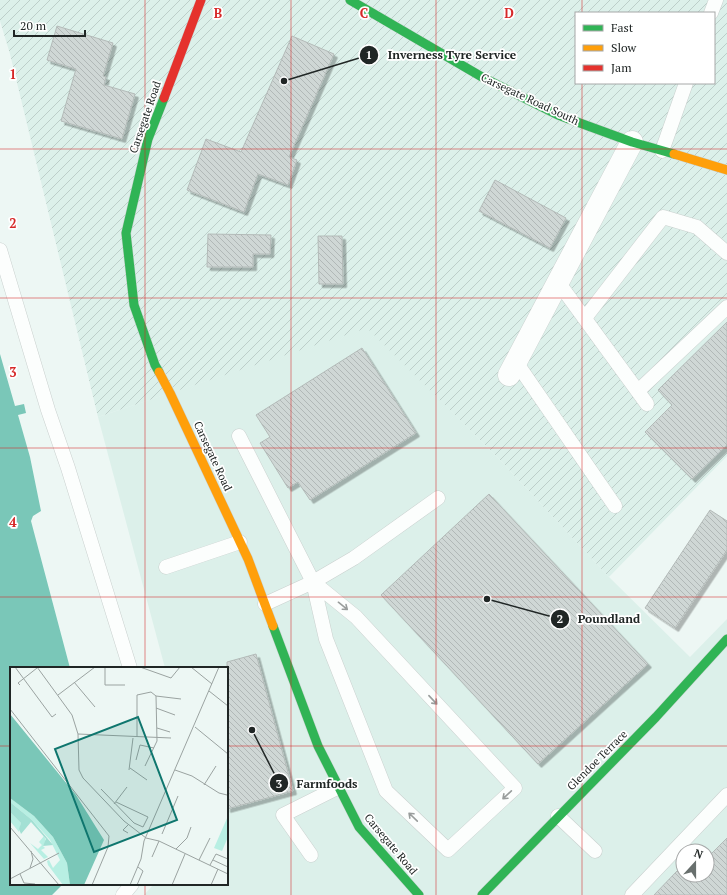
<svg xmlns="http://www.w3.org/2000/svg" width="727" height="895" font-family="'PT Serif',serif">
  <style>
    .built { fill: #dcf0ea; fill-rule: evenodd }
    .industrial { fill: url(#industrial-furrows); fill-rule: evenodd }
    .water { fill: #7ac7b8 }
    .building { fill: url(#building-back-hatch); stroke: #b3bab8; filter: url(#shadow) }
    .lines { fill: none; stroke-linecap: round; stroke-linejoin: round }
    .lane-casing { stroke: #cad1cf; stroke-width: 15 }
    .street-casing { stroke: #cad1cf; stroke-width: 23 }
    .fast-casing { stroke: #cad1cf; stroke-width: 10 }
    .slow-casing { stroke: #cad1cf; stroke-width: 10 }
    .jam-casing { stroke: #cad1cf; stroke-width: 10 }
    .lane { stroke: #fcfefd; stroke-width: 14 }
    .street { stroke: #fcfefd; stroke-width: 22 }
    .fast { stroke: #30b455; stroke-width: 9 }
    .slow { stroke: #ff9f0a; stroke-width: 9 }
    .jam { stroke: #e5322d; stroke-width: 9 }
    .oneway { stroke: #999d9c }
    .grid { fill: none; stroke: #d62828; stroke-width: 1; stroke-opacity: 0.55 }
    .labels { text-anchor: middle; stroke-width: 3.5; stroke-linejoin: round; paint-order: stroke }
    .street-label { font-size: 11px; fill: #202625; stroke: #fff }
    .inset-road { fill: none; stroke: #9ba3a1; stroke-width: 1 }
    .view { fill: #0f766e; fill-opacity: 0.15; stroke: #0f766e; stroke-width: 2 }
    .inset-edge { fill: none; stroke: #202625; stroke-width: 2 }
    .grid-label { font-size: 13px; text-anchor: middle; font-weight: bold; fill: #d62828; stroke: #fff; stroke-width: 3.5; stroke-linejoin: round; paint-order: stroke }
    .leader { fill: none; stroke: #202625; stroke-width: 1.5 }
    .callout-dot { fill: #202625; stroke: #fff; stroke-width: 1.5 }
    .mark-label { font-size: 12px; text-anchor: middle; font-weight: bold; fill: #fff }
    .callout-label { font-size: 12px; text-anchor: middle; font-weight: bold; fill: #202625; stroke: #fff; stroke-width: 3.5; stroke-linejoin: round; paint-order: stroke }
  </style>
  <defs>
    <pattern id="industrial-furrows" width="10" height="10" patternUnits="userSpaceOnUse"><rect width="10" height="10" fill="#dcf0ea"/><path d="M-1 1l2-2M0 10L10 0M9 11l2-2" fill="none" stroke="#bccec9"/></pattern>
    <pattern id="building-back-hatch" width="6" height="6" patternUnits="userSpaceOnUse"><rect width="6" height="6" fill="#cfd7d5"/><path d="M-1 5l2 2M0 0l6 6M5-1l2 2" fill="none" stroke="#b1b8b7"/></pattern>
    <filter id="shadow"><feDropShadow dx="3.5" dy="3.5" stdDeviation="0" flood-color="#0004"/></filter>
  </defs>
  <rect width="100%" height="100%" fill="#edf7f4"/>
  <path class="built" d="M367 327 499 459 609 577 690 657 727 619V895H144L154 884H227V668H165L98 417ZM683 851H707V875H683Z"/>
  <path class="industrial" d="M0 0H727V456L609 577 499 459 367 328 98 417 10 54 0 21ZM576 13H714V83H576Z"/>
  <path class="water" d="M0 354 15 406 24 404 26 413 18 415 30 457 41 511 33 516 31 521 70 668H11V884H63L52 895H0Z"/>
  <g class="building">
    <path d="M57 26 113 43 103 76 106 77 104 85 135 94 122 139 61 121 76 69 47 60Z"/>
    <path d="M292 36 334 54 289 157 297 160 288 185 258 174 244 212 187 190 206 139 241 152Z"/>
    <path d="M495 180 566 218 550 248 479 211Z"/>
    <path d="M208 234 271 235 270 254H253V267H207Z"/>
    <path d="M318 236H342L343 284H319Z"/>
    <path d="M727 322V445L692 479 645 432 672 405 658 390Z"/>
    <path d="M362 348 416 433 310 500 298 482 288 488 260 443 270 437 256 415Z"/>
    <path d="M489 494 648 664 538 764 381 595Z"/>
    <path d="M710 510 727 521V550L675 628 645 608Z"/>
    <path d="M256 654 293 791 227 809V662Z"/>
    <path d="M727 838V895H654L677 871 681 875H707V858Z"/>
  </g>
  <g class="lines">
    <defs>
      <g id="lane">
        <path d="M711 13 716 0"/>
        <path d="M662 151 686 83"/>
        <path d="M0 250 48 410 68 468 130 668"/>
        <path d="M558 282 647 404"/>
        <path d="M585 318 663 217 697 227 727 253"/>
        <path d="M516 362 615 506"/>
        <path d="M638 391 727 307"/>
        <path d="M239 436 313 582 326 639 386 791 448 850 515 788 356 617 313 582"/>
        <path d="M166 567 240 542"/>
        <path d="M265 604 313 582 354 558 438 498"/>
        <path d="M558 816 595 851"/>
        <path d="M311 855 283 815 339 787"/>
        <path d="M123 895 132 884"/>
        <path d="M632 895 727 795"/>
      </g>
      <path id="street" d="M509 375 632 142"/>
      <g id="fast">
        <path d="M350 0 482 77 558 115 632 142 674 154"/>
        <path d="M159 372 155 365 134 305 126 233 148 139 164 98"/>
        <path d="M273 626 318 746 359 827 419 895"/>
        <path d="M482 895 656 717 727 639"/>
      </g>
      <g id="slow">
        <path d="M674 154 727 170"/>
        <path d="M159 372 170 393 248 559 273 626"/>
      </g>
      <path id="jam" d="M164 98 201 0"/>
    </defs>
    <use href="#lane" class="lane-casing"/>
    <use href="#street" class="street-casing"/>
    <use href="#fast" class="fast-casing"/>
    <use href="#slow" class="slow-casing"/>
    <use href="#jam" class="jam-casing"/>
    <use href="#lane" class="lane"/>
    <use href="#street" class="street"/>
    <use href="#fast" class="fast"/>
    <use href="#slow" class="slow"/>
    <use href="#jam" class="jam"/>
  </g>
  <defs><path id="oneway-shaft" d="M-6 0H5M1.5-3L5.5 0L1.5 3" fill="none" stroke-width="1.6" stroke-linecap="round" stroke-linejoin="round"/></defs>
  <g class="oneway">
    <use href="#oneway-shaft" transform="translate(343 606) rotate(39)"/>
    <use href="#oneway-shaft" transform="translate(433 700) rotate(47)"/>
    <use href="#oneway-shaft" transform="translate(507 795) rotate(137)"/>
    <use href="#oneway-shaft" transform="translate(413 817) rotate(-136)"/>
  </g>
  <path class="grid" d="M145 0V668M291 0V895M436 0V895M582 0V13M582 83V895M0 149H727M0 298H727M0 448H727M0 597H727M0 746H11M227 746H727M145 884V895"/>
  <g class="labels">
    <g class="street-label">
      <text transform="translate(530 99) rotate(25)" y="4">Carsegate Road South</text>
      <text transform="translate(145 117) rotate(-71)" y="4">Carsegate Road</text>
      <text transform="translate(213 456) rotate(65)" y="4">Carsegate Road</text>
      <text transform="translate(597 760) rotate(-45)" y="4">Glendoe Terrace</text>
      <text transform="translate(391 844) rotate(50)" y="4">Carsegate Road</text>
    </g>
  </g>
  <g transform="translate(10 667)">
    <rect width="218" height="218" fill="#edf7f4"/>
    <path d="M0 131 24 149 43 170 57 196 60 218H53L38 198 37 194 39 193 43 201 50 193 40 173 22 153 0 135ZM0 145 11 156 9 165 0 154ZM34 169 36 174 33 179 35 181 31 183 38 190 34 192 20 176 28 182 32 178 29 175Z" fill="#b8efe3"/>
    <path d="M0 135 22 153 43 178 33 179 36 172 21 155 11 167 9 162 11 156 0 145Z" fill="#a3e0d4"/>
    <path d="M218 149V170L212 184 204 181Z" fill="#b8efe3"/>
    <path d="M0 47 66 128 94 173 74 218H60L57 196 43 170 24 149 0 131Z" fill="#7ac7b8"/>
    <path class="inset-road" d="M5 0 42 50 46 47M27 0 62 48 68 67 69 103 73 111 114 154 136 171M95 0V18H115M130 0 161 11 170 0M181 0 202 17M64 15 85 40M10 18 8 16 27 1M199 24 218 39M48 28 85 0M146 41 165 48M0 42 99 169 98 180 82 218M185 60 218 87M147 61 160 65M68 67 161 71M127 70V28L141 25 146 29M126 93 130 78 144 81M135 99 147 74 146 29 171 32M120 101 137 113M119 103 123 71M165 103 182 109 209 126 217 128M194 118 206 99M91 122 124 156 133 160 138 150 106 135M104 137 117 120M0 160 49 218M118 166 113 163 118 158M152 167 168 129M136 171 149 174 218 207M166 182 177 171 181 160M142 190 149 174M189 193 200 171M203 193 218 200M200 198 206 187 218 192M20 201 23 192 21 184M10 207 14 216 25 217M0 212 49 186M120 218 131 192 134 174 209 0M127 218 133 204 128 200M162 218 175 187M201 218 208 202"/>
    <path class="view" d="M128 50 167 153 84 185 45 82Z"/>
    <rect width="218" height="218" class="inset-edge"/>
  </g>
  <g class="grid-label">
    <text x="218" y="18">B</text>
    <text x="364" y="18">C</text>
    <text x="509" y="18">D</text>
    <text x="13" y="79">1</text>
    <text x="13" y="228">2</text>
    <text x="13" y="377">3</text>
    <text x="13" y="527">4</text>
  </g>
  <path class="leader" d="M284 81L369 55M487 599L560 619M252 730L279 783"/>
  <g class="callout-dot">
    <circle cx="284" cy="81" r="4"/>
    <circle cx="487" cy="599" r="4"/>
    <circle cx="252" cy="730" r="4"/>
    <circle cx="369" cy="55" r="10"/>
    <circle cx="560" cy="619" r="10"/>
    <circle cx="279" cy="783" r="10"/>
  </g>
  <g class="mark-label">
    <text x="369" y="59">1</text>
    <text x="560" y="623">2</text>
    <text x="279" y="788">3</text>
  </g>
  <g class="callout-label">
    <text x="452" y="59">Inverness Tyre Service</text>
    <text x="609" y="623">Poundland</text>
    <text x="327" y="788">Farmfoods</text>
  </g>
  <rect x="575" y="12" width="140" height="72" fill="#ffffff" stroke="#a6a8a8"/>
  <rect x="583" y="25" width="20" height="6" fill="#30b455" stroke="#a6a8a8"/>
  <text x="611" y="32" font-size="12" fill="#202625">Fast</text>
  <rect x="583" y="45" width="20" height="6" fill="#ff9f0a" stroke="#a6a8a8"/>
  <text x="611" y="52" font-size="12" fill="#202625">Slow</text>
  <rect x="583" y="65" width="20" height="6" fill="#e5322d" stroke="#a6a8a8"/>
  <text x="611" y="72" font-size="12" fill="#202625">Jam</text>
  <g transform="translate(695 863) rotate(21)"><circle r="19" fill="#ffffff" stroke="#a6a8a8"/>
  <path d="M0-3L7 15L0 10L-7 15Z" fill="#686f6d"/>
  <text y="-6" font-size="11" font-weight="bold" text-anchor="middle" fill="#202625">N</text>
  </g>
  <path d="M14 30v6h71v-6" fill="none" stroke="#202625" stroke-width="2"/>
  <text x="20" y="30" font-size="12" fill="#202625" stroke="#ffffff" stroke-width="3" paint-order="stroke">20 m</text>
</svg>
